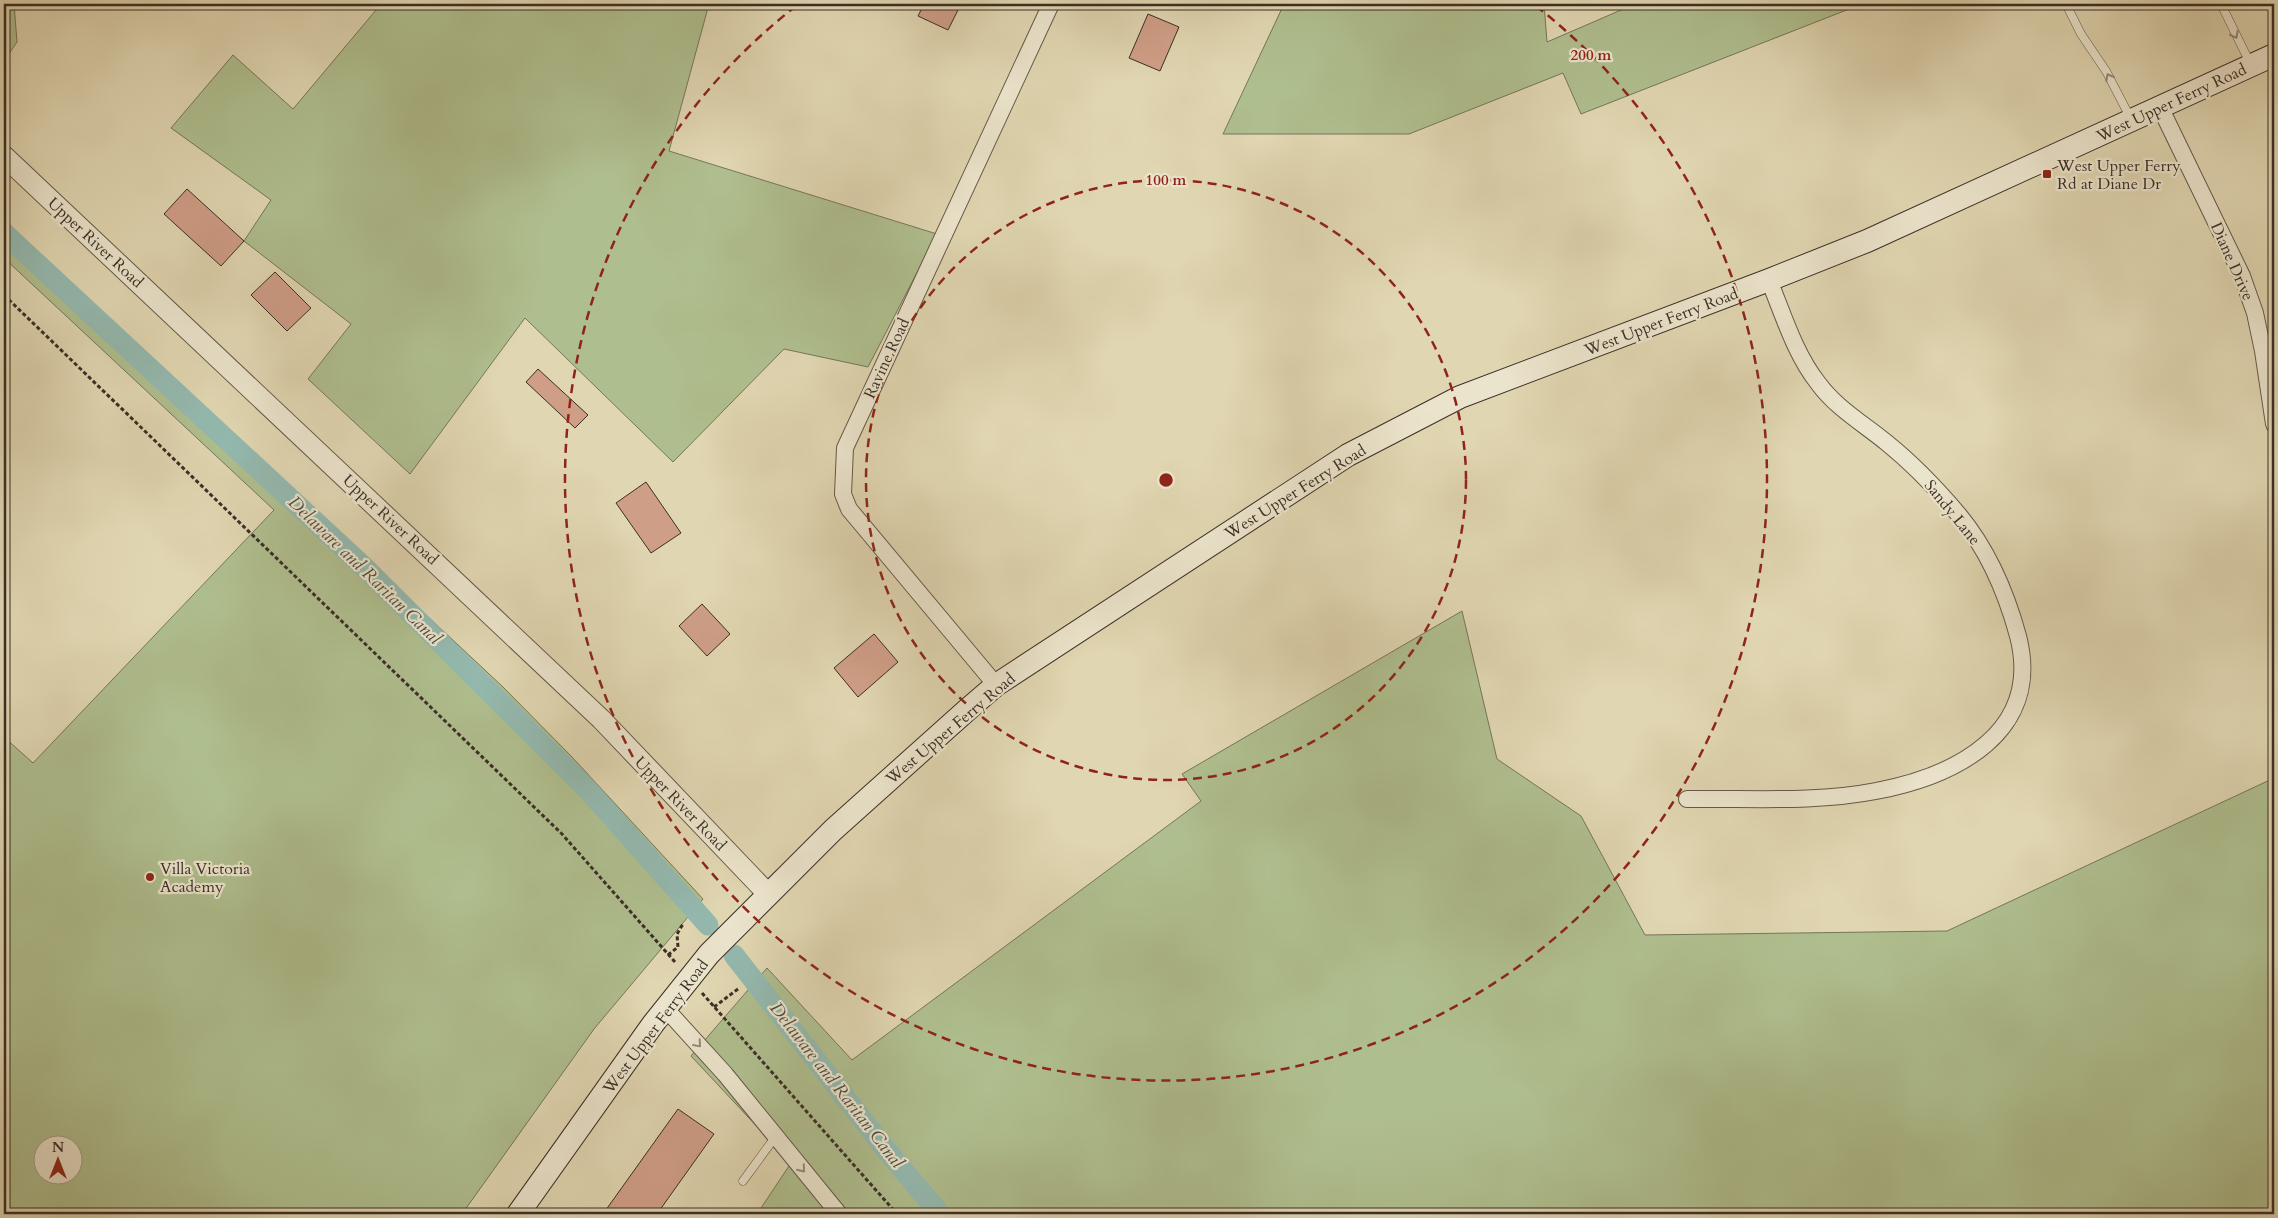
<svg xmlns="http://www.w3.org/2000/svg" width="2278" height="1218" font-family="Cardo,serif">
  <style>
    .green { fill: #afbe8e; stroke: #75765a; fill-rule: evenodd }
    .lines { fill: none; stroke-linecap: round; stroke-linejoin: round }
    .canal { stroke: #94b9af; stroke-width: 21 }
    .building { fill: #cf9e87; stroke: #3b2f26 }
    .service-casing { stroke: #645949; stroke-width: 9 }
    .minor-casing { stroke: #645949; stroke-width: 18 }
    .tertiary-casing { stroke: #645949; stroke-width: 22 }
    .secondary-casing { stroke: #3b2f26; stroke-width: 24 }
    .path { stroke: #3b2f26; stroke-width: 3; stroke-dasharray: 4 2.5; stroke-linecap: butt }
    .service { stroke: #ebe4cc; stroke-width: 8 }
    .minor { stroke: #ebe4cc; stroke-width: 16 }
    .tertiary { stroke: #ebe4cc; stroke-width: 20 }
    .secondary { stroke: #ebe4cc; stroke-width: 22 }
    .oneway { stroke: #938a79 }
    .ring { fill: none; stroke: #8f2418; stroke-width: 2.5; stroke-dasharray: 9 6 }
    .poi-dot { fill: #8f2418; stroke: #ebe4cc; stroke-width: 2 }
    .labels { text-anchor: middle; stroke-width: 4.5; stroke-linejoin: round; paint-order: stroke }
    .street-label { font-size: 16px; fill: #3b2f26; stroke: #ebe4cc }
    .poi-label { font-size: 16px; fill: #3b2f26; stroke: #ebe4cc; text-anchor: start }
    .water-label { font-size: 18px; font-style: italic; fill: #4d4b41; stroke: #ebe4cc }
    .centre { fill: #8f2418; stroke: #ebe4cc; stroke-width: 2.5 }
    .ring-label { font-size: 15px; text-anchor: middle; font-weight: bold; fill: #8f2418; stroke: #ebe4cc; stroke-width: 4.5; stroke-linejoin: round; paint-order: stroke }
  </style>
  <rect width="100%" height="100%" fill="#e0d6b1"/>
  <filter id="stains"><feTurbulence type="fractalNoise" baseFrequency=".004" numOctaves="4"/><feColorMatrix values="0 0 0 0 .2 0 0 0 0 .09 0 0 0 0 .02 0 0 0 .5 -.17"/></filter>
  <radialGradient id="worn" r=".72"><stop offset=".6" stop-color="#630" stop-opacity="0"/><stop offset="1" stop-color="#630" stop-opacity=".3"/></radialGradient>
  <g class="green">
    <path d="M4 4H14L17 42 4 61Z"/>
    <path d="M381 4H709L669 151 937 234 868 367 784 349 673 462 525 318 410 474 308 379 351 324 244 241 271 200 171 128 233 55 293 109Z"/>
    <path d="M1284 4H1544L1547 42 1635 4H1862L1581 114 1563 73 1409 134H1223Z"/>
    <path d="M4 220 503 687 572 757 703 899 594 1029 462 1214H4V737L33 763 274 510 4 258ZM42 1146H72V1176H42Z"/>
    <path d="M1462 611 1497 759 1581 816 1645 935 1947 931 2274 778V1214H757L791 1163 691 1056 767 968 852 1060 1201 801 1182 774Z"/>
  </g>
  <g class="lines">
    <g class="canal">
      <path d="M4 233 364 567 589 791 708 925"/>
      <path d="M734 955 883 1146 940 1214"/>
    </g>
  </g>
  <g class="building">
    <path d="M924 4H961L948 30 918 16Z"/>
    <path d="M1148 14 1179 27 1160 71 1129 58Z"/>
    <path d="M187 189 244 241 221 266 164 214Z"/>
    <path d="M275 272 311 308 287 331 251 295Z"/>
    <path d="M538 369 588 415 575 428 526 382Z"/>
    <path d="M646 482 681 533 651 553 616 503Z"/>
    <path d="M702 604 730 634 707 656 679 626Z"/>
    <path d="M874 634 898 662 858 697 834 668Z"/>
    <path d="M678 1109 714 1134 657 1214H603Z"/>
  </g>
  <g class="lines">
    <defs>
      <g id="service">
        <path d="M2066 4 2081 34 2106 71 2131 119"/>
        <path d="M2221 4 2251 65"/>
        <path d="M743 1181 776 1136"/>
      </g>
      <g id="minor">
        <path d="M2160 107 2242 276 2255 313 2263 351 2274 424"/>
        <path d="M996 685 849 509 843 494 845 448 1051 4"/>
        <path d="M1687 799C1749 798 1815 803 1876 791 1956 776 2043 732 2018 636 2006 592 1988 550 1959 515 1937 489 1913 464 1887 443 1864 424 1836 408 1818 383 1795 354 1783 314 1769 280"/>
        <path d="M665 1008 725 1074 839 1214"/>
      </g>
      <path id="tertiary" d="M4 156 601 719 768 894"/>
      <path id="secondary" d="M518 1214 653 1024 709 954 833 830 967 710 996 685 1348 455 1460 397 1769 280 1867 241 2274 55"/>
    </defs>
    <use href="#service" class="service-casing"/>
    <use href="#minor" class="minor-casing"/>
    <use href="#tertiary" class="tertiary-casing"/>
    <use href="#secondary" class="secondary-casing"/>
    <g class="path">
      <path d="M4 295 562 834 675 962"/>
      <path d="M668 955 678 947 677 934 683 924"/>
      <path d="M702 993 897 1214"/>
      <path d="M714 1007 738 989"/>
    </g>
    <use href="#service" class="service"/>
    <use href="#minor" class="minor"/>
    <use href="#tertiary" class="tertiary"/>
    <use href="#secondary" class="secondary"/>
  </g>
  <defs><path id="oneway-chevron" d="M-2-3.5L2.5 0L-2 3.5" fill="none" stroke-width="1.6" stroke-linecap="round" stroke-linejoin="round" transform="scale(1.25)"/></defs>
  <g class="oneway">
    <use href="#oneway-chevron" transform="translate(2235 35) rotate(62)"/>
    <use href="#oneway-chevron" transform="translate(2109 77) rotate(-118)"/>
    <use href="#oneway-chevron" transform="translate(698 1044) rotate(49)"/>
    <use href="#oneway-chevron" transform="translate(802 1169) rotate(51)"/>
  </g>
  <g class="ring">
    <circle cx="1166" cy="480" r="300"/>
    <path d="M1536 6A601 601 0 1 1 796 6"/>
  </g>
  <g class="poi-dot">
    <rect x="2042" y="169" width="10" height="10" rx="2.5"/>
    <circle cx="150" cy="877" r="5"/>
  </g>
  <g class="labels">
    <g class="street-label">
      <text transform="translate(2171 102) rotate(-25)" y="6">West Upper Ferry Road</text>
      <text transform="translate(96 242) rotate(43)" y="6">Upper River Road</text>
      <text transform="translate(2233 261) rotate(66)" y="6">Diane Drive</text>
      <text transform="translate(1661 321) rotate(-21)" y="6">West Upper Ferry Road</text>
      <text transform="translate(886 358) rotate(-65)" y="6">Ravine Road</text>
      <text transform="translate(1295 491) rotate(-32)" y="6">West Upper Ferry Road</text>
      <text transform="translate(1953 512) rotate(51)" y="6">Sandy Lane</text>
      <text transform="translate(391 519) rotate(43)" y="6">Upper River Road</text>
      <text transform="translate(950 728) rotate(-40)" y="6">West Upper Ferry Road</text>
      <text transform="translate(681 803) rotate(46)" y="6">Upper River Road</text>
      <text transform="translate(655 1026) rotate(-53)" y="6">West Upper Ferry Road</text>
    </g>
    <g class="poi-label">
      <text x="2057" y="171">West Upper Ferry<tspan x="2057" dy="18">Rd at Diane Dr</tspan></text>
      <text x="160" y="874">Villa Victoria<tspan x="160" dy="18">Academy</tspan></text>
    </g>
    <g class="water-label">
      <text transform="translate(365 570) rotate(44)" y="6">Delaware and Raritan Canal</text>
      <text transform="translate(837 1085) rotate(52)" y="6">Delaware and Raritan Canal</text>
    </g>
  </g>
  <circle cx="1166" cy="480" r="8" class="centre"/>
  <g class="ring-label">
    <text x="1591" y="60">200 m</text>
    <text x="1166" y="185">100 m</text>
  </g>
  <rect width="2278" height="1218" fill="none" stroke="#e0d6b1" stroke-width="20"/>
  <rect x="5" y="5" width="2268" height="1208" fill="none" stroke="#3b2f26" stroke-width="2.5"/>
  <rect x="10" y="10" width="2258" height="1198" fill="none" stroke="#3b2f26"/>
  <g transform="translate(58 1160)"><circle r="24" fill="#ebe4cc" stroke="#a59c8a"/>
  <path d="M0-4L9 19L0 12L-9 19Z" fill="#8f2418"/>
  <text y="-8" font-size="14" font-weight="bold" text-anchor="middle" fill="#3b2f26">N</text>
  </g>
  <rect width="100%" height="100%" filter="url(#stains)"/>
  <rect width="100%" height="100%" fill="url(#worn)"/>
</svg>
